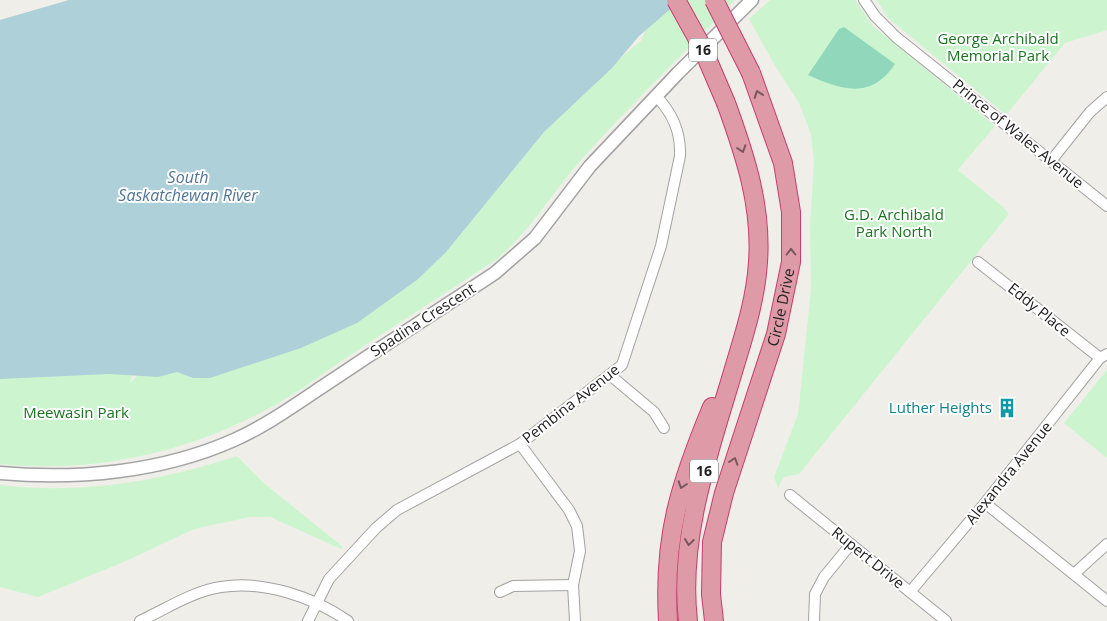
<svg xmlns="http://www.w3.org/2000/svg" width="1107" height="621" font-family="'Open Sans',sans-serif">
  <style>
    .park { fill: #ccf5cf }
    .pitch { fill: #90d7bb }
    .water { fill: #aed0d9 }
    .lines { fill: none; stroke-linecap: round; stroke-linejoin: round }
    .minor-casing { stroke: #a2a2a2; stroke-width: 12 }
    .tertiary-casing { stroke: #a2a2a2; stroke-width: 15 }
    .motorway-casing { stroke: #c93b6d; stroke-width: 20 }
    .minor { stroke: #fff; stroke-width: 10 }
    .tertiary { stroke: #fff; stroke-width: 12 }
    .motorway { stroke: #df9aa7; stroke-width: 18 }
    .motorway-bridge-casing { stroke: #c93b6d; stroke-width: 20; stroke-linecap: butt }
    .motorway-bridge { stroke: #df9aa7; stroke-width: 18 }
    .oneway { stroke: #76575d }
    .labels { text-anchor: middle; stroke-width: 4; stroke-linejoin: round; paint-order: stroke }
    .shield { fill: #fff; stroke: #646464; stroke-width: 1 }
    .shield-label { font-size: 14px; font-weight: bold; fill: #212121 }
    .park-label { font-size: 15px; fill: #18761f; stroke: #fff }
    .street-label { font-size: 15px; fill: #212121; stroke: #fff }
    .culture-label { font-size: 15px; fill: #0d838f; stroke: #fff; text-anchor: end }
    .water-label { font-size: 16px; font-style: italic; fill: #507599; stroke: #fff }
  </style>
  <rect width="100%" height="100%" fill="#f0eee9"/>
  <g class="park">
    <path d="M675 0H735C684 53 630 105 581 160 552 193 531 230 497 259 450 290 402 321 355 352 326 371 297 394 266 410 183 454 93 473 0 464V365L133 370 130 383 144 369 529 144 608 68 641 41 648 24Z"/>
    <path d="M770 0H855L873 26 995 126 958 170 1003 207 1009 214 799 474 784 477 778 488 774 477 798 414 801 386 811 289 810 225 814 163 811 134 799 103 774 64 749 19Z"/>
    <path d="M877 0H1107V30L1065 43 1006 115 888 18Z"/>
    <path d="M1107 370V458L1064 423Z"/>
    <path d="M237 456 265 484 343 547 341 549 270 517H250L194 529 126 561 38 597 0 587V485C80 495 161 481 237 456Z"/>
  </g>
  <path class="pitch" d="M844 27 895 64C871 100 841 90 808 75L839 29Z"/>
  <path class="water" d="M69 0H681L639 36 612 68 544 132 446 252 417 280 357 323 301 348 210 378H193L177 372 158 377 109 374 0 379V20Z"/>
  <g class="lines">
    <defs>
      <g id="minor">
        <path d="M864 0 875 16 896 37 1107 206"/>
        <path d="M1051 161 1090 112 1107 97"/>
        <path d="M978 262 1100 358"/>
        <path d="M610 375 654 412 664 428"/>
        <path d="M520 444 569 510 577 526 580 551 573 585 575 621"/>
        <path d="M790 495 946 621"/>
        <path d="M985 503 1107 601"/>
        <path d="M1074 574 1107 544"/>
        <path d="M500 592 513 586 573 585"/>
        <path d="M910 592 985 503 1100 358 1107 354"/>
        <path d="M140 621C166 609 193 591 221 587 264 580 313 597 348 621"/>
        <path d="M308 621 329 579 376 528 397 510 520 444 622 365 661 246 680 156C681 132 673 114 657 97"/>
        <path d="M814 621 815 594 824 577 851 544"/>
      </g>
      <path id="tertiary" d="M0 473C78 480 162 472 234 440 270 424 303 399 337 377 389 342 442 308 495 273L535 238 590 166 678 73 752 0"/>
      <g id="motorway">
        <path d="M668 621C663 536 680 484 712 407"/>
        <path d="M688 621C678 534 711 447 735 365 745 332 756 297 758 262 762 206 745 155 726 103"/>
        <path id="s1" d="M714 621 711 594 712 542 724 493 776 334 791 262V212L783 163 751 73"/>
      </g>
    </defs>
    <use href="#minor" class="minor-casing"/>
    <use href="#tertiary" class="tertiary-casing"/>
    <use href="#motorway" class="motorway-casing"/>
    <use href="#minor" class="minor"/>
    <use href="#tertiary" class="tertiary"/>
    <use href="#motorway" class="motorway"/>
    <defs>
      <g id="motorway-bridge">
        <path d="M676 0 702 47 726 103"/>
        <path d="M714 0 751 73"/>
      </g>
    </defs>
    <use href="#motorway-bridge" class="motorway-bridge-casing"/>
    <use href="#motorway-bridge" class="motorway-bridge"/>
  </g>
  <defs><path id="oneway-chevron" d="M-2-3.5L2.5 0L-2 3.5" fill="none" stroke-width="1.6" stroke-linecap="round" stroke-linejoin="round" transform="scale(1.25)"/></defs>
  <g class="oneway">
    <use href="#oneway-chevron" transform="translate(758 94) rotate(-110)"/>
    <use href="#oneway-chevron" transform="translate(742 149) rotate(72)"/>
    <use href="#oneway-chevron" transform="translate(791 252) rotate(-90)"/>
    <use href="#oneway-chevron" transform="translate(734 461) rotate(-72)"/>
    <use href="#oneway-chevron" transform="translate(682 485) rotate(108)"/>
    <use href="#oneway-chevron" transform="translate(689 542) rotate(97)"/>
  </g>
  <defs>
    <symbol id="building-bare" viewBox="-9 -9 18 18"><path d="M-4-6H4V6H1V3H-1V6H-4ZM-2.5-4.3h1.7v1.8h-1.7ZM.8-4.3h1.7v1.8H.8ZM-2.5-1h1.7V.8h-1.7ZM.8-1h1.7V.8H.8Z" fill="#0f9aa8" stroke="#fff" stroke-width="2.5" paint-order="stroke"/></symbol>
  </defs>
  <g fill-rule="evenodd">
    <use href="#building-bare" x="993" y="394" width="28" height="28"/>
  </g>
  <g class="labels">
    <g class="shield">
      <rect x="689" y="38.5" width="28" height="23" rx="4"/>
      <rect x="690" y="459.5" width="28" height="23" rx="4"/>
    </g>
    <g class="shield-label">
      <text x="703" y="55">16</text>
      <text x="704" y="476">16</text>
    </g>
    <g class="park-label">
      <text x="998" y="44">George Archibald<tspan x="998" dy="17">Memorial Park</tspan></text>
      <text x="894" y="220">G.D. Archibald<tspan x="894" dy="17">Park North</tspan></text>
      <text x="76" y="418">Meewasin Park</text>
    </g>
    <g class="street-label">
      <text transform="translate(1018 134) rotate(39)" y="5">Prince of Wales Avenue</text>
      <text dy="5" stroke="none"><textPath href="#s1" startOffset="324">Circle Drive</textPath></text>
      <text transform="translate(1039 310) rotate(39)" y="5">Eddy Place</text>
      <text transform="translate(423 320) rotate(-33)" y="5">Spadina Crescent</text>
      <text transform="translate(571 404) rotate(-38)" y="5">Pembina Avenue</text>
      <text transform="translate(1009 473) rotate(-51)" y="5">Alexandra Avenue</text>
      <text transform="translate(868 558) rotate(39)" y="5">Rupert Drive</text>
    </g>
    <g class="culture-label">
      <text x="992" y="413">Luther Heights</text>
    </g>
    <g class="water-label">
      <text x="188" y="183">South<tspan x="188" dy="18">Saskatchewan River</tspan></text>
    </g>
  </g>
</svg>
